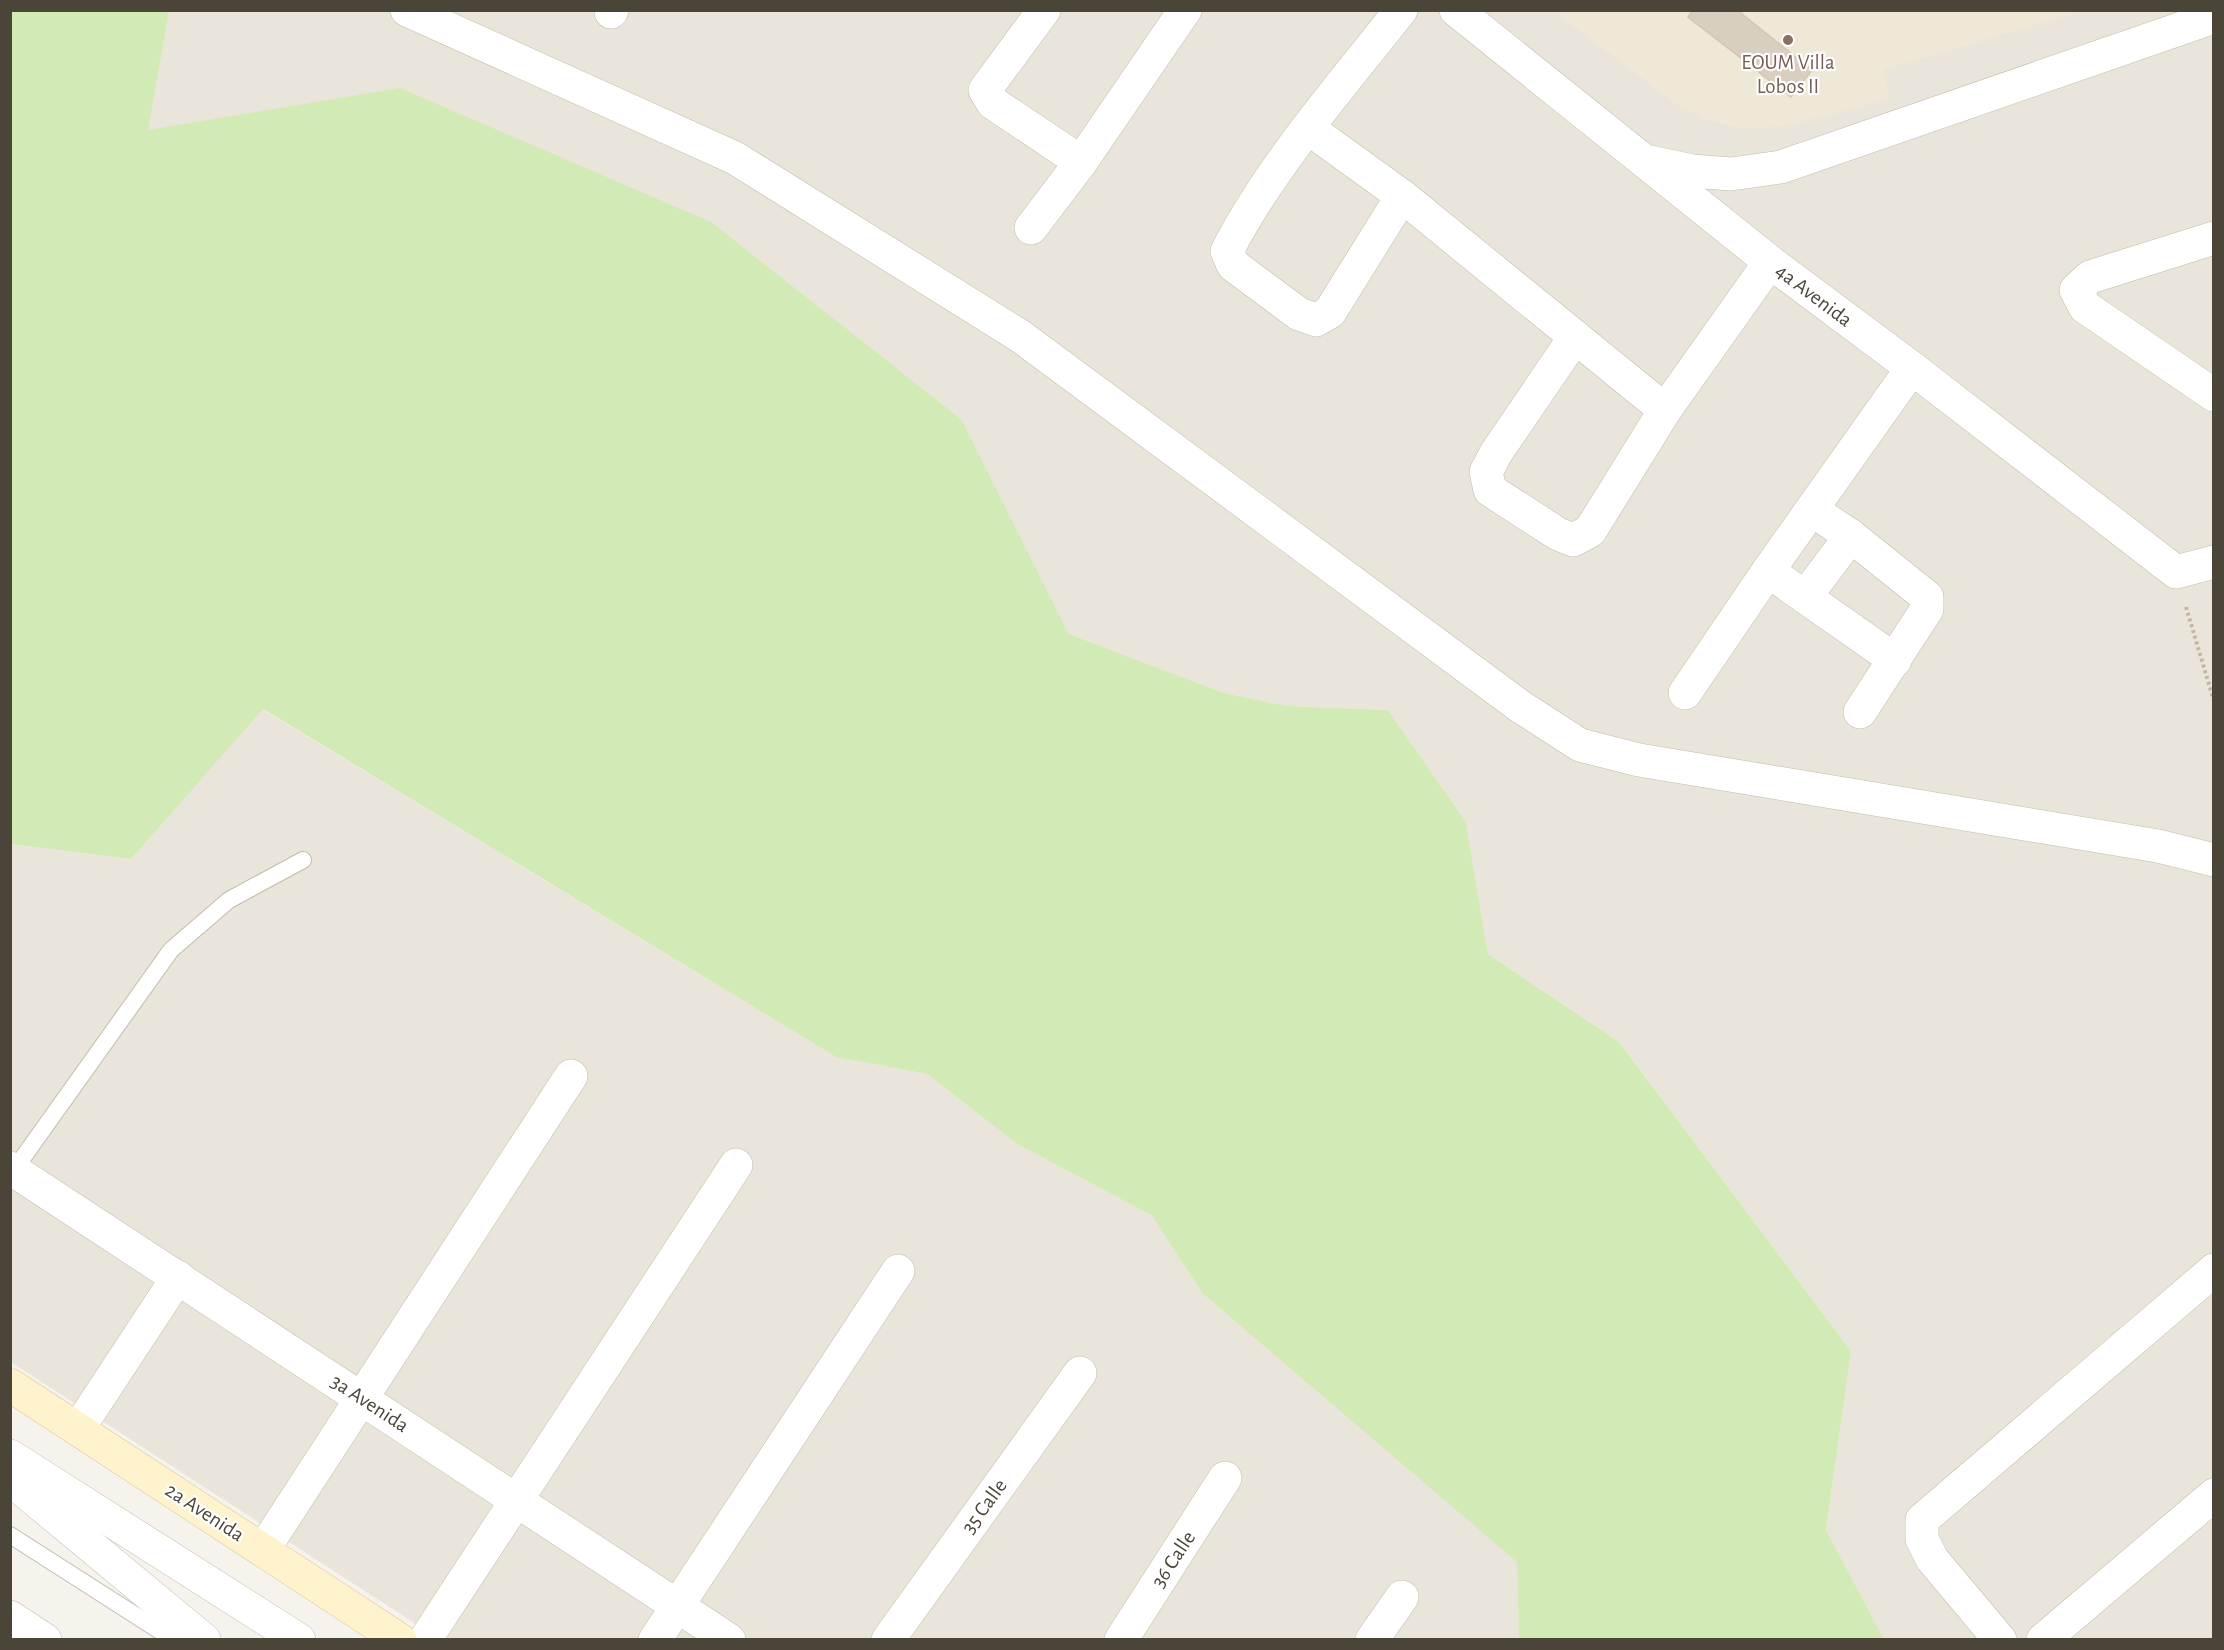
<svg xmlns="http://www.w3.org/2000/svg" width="2224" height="1650" font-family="'Alegreya Sans',sans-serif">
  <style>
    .residential { fill: #eae5da }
    .education { fill: #efe8d6 }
    .green { fill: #d2eab5 }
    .building { fill: #d8cfc1; stroke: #d3c7b4; stroke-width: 1.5 }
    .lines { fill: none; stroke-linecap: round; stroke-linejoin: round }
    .lane-casing { stroke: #c2bbae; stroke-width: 18 }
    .street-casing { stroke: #c2bbae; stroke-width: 34 }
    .secondary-casing { stroke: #d6c79b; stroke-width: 34 }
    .path { stroke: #c4b79f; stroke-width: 4; stroke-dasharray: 3 3; stroke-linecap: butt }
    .lane { stroke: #fff; stroke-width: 16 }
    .street { stroke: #fff; stroke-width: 33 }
    .secondary { stroke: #fff3cd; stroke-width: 33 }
    .education-dot { fill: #8d6e63; stroke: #fff; stroke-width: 2 }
    .labels { text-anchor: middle; stroke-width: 4.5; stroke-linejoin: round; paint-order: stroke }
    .education-label { font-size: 21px; fill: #785e54; stroke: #fff }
    .street-label { font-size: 21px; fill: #4b4439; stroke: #fff }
  </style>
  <rect width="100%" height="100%" fill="#f6f3ec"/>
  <g class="residential">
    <path d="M169 11H2213V1639H1884L1826 1530 1851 1351 1619 1042 1488 954 1466 822 1388 710 1287 706 1224 693 1069 634 962 420 147 130Z"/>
    <path d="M262 709 836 1057 927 1074 1017 1144 1151 1215 1203 1294 1518 1562 1519 1639H439L11 1362 10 844 131 859Z"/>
  </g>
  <path class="education" d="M1554 11H2082L1883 70 1890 99 1785 126 1748 129 1711 121 1676 104Z"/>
  <path class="green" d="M11 10 169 11 148 130 400 88 711 222 962 420 1069 634 1224 693 1287 706 1388 710 1466 822 1488 954 1619 1042 1851 1351 1826 1530 1884 1639H1519L1517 1562 1203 1294 1151 1215 1017 1144 927 1074 836 1057 263 709 131 859 11 844Z"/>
  <path class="building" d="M1693 10H1737L1812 70 1791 97 1688 17Z"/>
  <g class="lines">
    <defs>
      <g id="lane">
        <path d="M14 1170 171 950 229 900 303 860"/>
        <path d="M10 1535 174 1640"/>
      </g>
      <g id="street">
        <path d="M407 10 735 158 1020 336 1521 707 1580 745 1639 760 2158 846 2214 860"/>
        <path d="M1044 10 985 90 993 103 1081 162"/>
        <path d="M1401 10C1341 86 1271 166 1227 251L1233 265 1299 314 1316 320 1330 312 1402 196"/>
        <path d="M1456 10 1770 262 1912 368 2176 572 2214 562"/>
        <path d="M611 12 612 10"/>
        <path d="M1308 128 1402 196 1665 410"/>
        <path d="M1650 162 1692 171 1731 174 1781 167 2214 17"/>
        <path d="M1031 228 1081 162 1185 10"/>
        <path d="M2214 238 2090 277 2076 290 2085 307 2214 395"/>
        <path d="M1575 337 1496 453 1486 472 1490 490 1558 534 1573 540 1590 531 1665 410 1770 262"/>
        <path d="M1812 510 1851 536 1927 597V609L1860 712"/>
        <path d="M1768 571 1895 660"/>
        <path d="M1805 597 1851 536"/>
        <path d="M1685 693 1768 571 1912 368"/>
        <path d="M10 1168 729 1640"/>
        <path d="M78 1429 178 1277"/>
        <path d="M10 1456 299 1640"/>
        <path d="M10 1479 204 1640"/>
        <path d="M263 1550 571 1076"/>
        <path d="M10 1617 45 1640"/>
        <path d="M425 1640 736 1165"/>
        <path d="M655 1640 898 1271"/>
        <path d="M888 1640 1080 1373"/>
        <path d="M1121 1640 1225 1478"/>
        <path d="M1372 1640 1402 1597"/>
        <path d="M2000 1640 1932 1559 1922 1539V1520L2214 1270"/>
        <path d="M2043 1640 2214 1495"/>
      </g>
      <path id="secondary" d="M10 1385 400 1640"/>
    </defs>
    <use href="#lane" class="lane-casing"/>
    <use href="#street" class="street-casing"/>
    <use href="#secondary" class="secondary-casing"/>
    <path class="path" d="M2186 607 2214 701"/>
    <use href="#lane" class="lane"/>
    <use href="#street" class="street"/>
    <use href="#secondary" class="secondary"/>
  </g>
  <circle class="education-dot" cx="1788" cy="40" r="6"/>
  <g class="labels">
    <g class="education-label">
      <text x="1788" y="69">EOUM Villa<tspan x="1788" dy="24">Lobos II</tspan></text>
    </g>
    <g class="street-label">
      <text transform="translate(1814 295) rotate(37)" y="7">4a Avenida</text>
      <text transform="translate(370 1403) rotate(33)" y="7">3a Avenida</text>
      <text transform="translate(984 1506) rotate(-54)" y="7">35 Calle</text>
      <text transform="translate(205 1512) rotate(33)" y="7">2a Avenida</text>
      <text transform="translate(1173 1559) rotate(-57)" y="7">36 Calle</text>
    </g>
  </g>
  <rect width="2224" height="1650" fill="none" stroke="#4b4439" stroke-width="24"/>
</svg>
